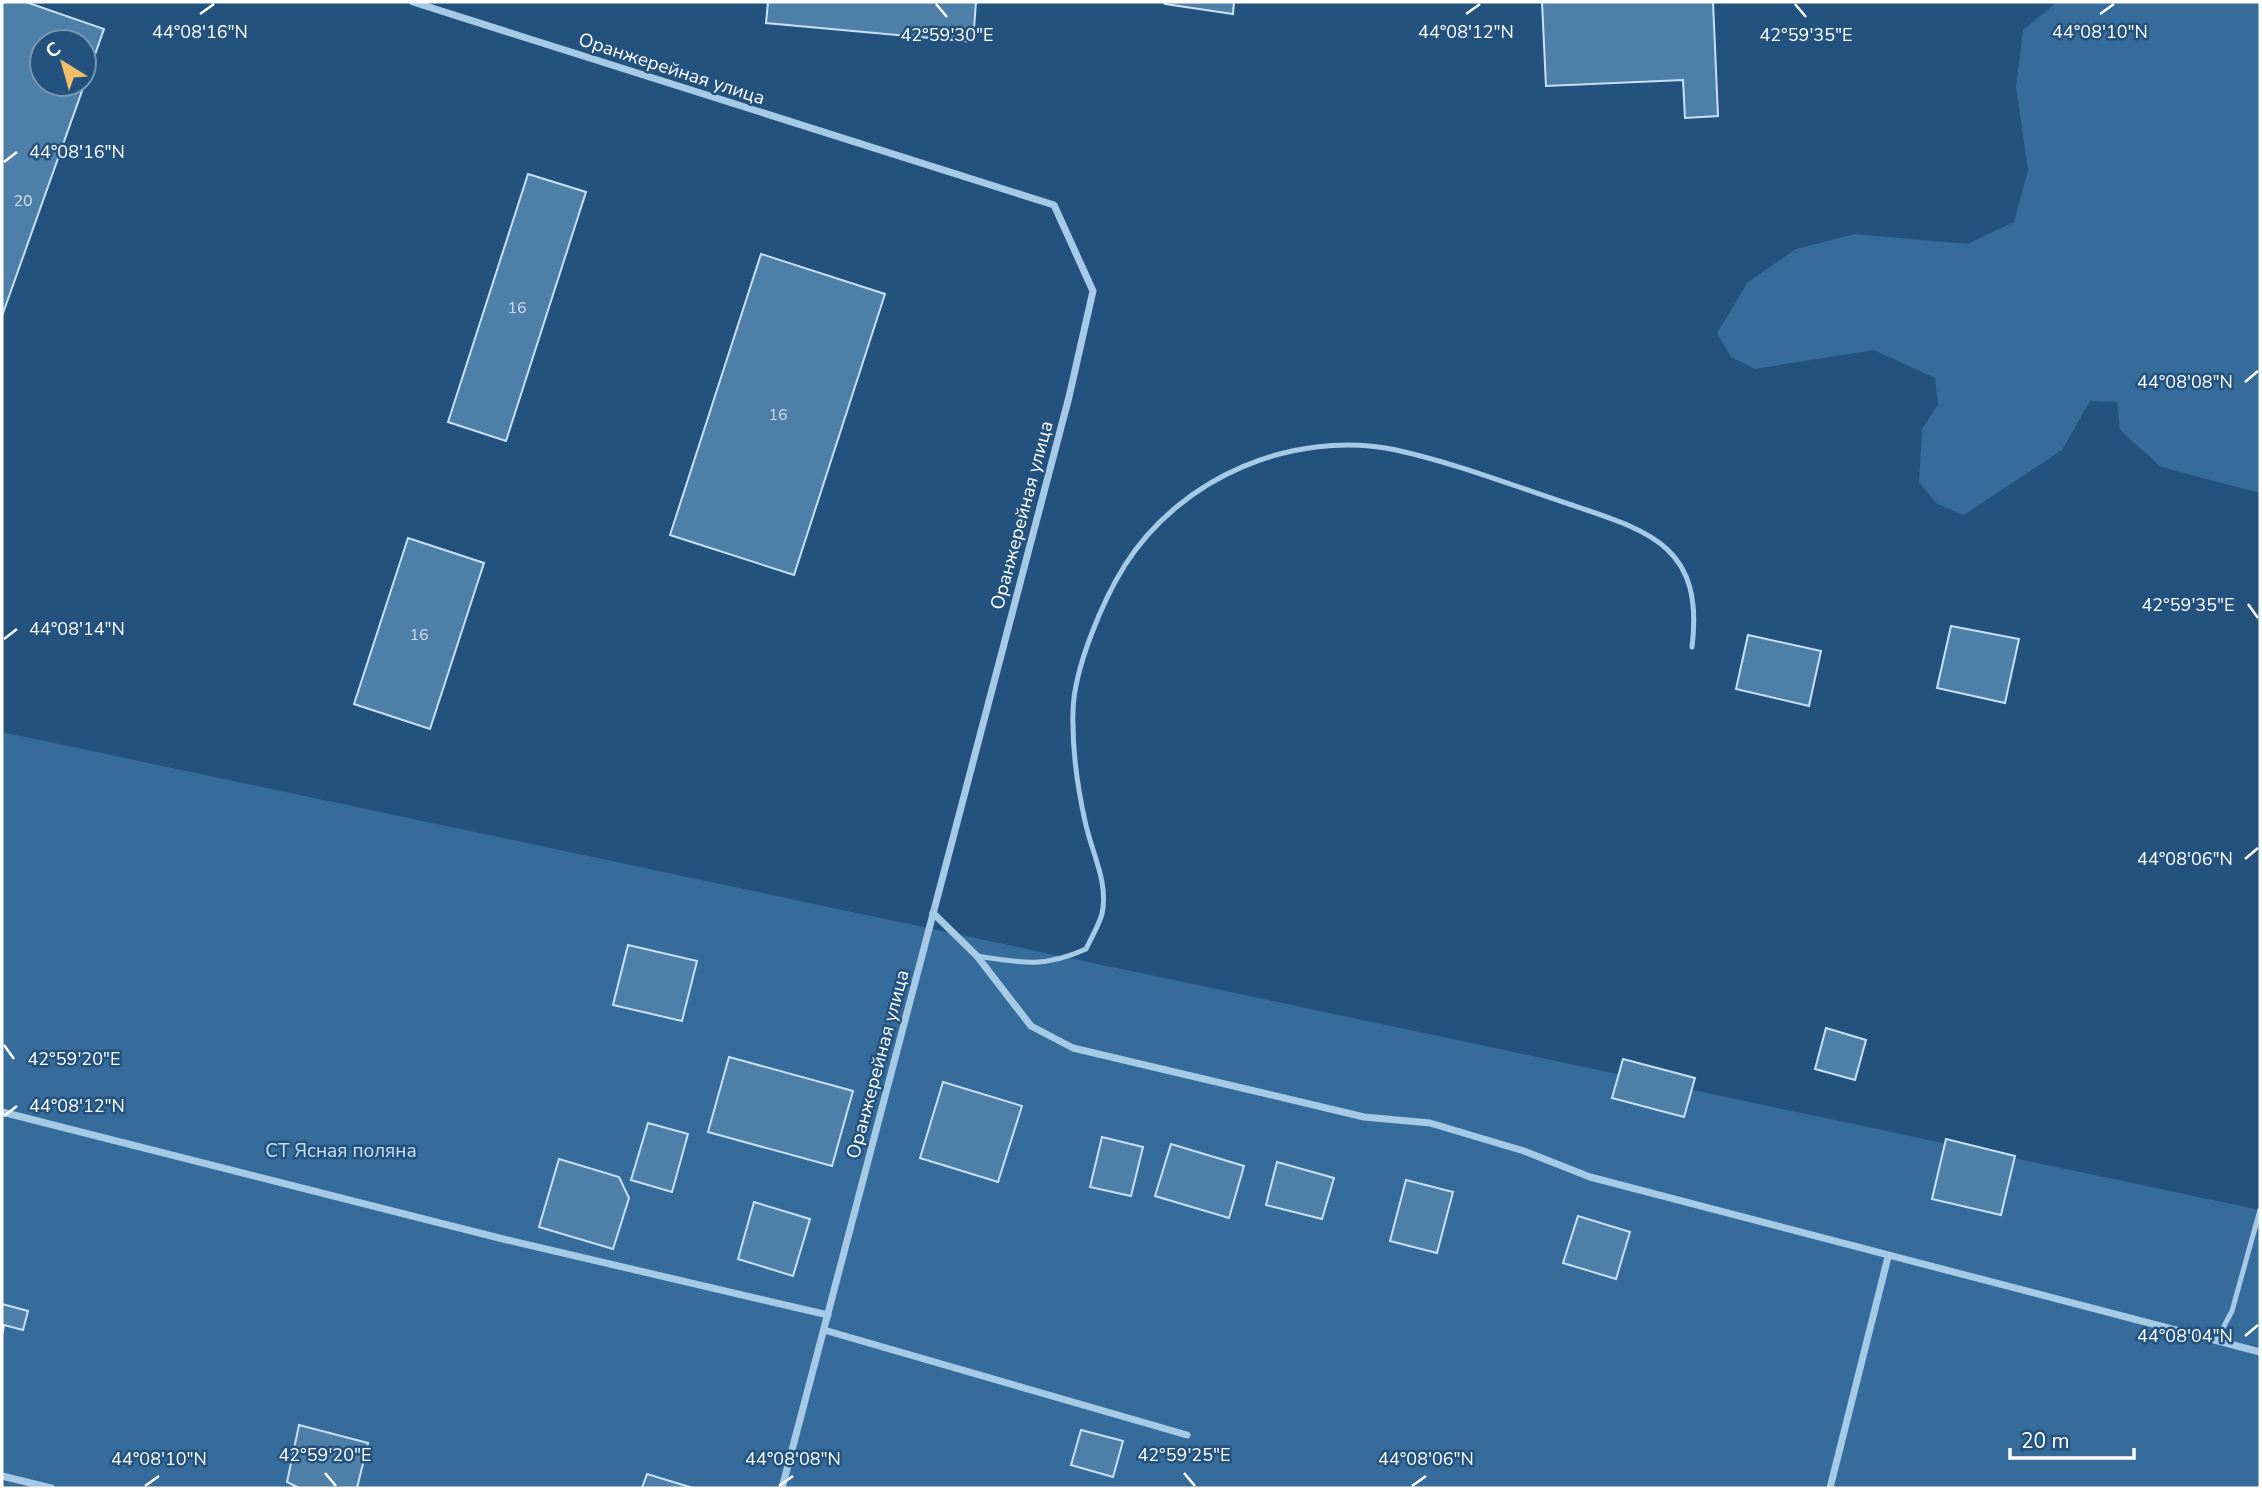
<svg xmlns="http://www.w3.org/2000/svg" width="2262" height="1490" font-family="'Nunito Sans',sans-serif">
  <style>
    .green { fill: #356c9b }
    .building { fill: #4e7fa9; stroke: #c9e1f5; stroke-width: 2; fill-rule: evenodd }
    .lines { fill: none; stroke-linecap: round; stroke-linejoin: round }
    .lane { stroke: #a6c9e6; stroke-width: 5 }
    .street { stroke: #a6c9e6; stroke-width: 7 }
    .ticks { fill: none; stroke: #fff; stroke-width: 2.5 }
    .labels { text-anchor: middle; stroke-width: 5; stroke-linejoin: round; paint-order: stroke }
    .number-label { font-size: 16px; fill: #d3dfea }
    .street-label { font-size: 19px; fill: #fff; stroke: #22527d }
    .park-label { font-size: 19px; fill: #c9e1f5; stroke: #22527d }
    .ticks-label { font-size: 18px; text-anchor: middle; fill: #fff; stroke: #22527d; stroke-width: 5; stroke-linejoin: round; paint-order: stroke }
  </style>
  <rect width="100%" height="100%" fill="#22527d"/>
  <g class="green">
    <path d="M2057 2H2260V493L2161 467 2120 430 2117 402 2090 401 2062 450 1964 515 1937 504 1919 482 1922 429 1938 405 1935 378 1874 350 1755 369 1731 357 1717 333 1748 282 1796 249 1855 234 1967 244 2014 222 2028 170 2016 87 2023 30Z"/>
    <path d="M2 732 2260 1210V1488H2Z"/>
  </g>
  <g class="building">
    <path d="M2 2H26L104 29 2 316ZM42 42H84V84H42Z"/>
    <path d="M768 2H976L973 42 766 23Z"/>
    <path d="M1166 2H1234L1233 14 1165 4Z"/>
    <path d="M1542 2H1713L1718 116 1685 118 1683 80 1546 86Z"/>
    <path d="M528 174 586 192 506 441 448 422Z"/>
    <path d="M761 254 885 294 794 575 670 535Z"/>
    <path d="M408 538 484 563 430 729 354 704Z"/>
    <path d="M1951 626 2019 639 2005 703 1937 688Z"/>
    <path d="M1748 635 1821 651 1809 706 1736 689Z"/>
    <path d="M628 945 697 961 682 1021 613 1005Z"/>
    <path d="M1826 1028 1866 1040 1855 1080 1815 1069Z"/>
    <path d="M729 1057 853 1091 832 1166 708 1132Z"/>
    <path d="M1623 1059 1695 1078 1684 1117 1612 1098Z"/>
    <path d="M943 1082 1022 1106 998 1182 920 1158Z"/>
    <path d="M648 1123 688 1134 672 1192 631 1180Z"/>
    <path d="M1102 1137 1143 1147 1131 1196 1090 1187Z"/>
    <path d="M1946 1139 2015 1156 2001 1215 1932 1199Z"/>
    <path d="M1171 1144 1244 1166 1229 1218 1155 1196Z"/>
    <path d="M559 1159 619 1177 629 1198 613 1249 539 1227Z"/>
    <path d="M1277 1162 1334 1178 1322 1219 1266 1205Z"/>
    <path d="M1406 1180 1453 1192 1437 1253 1390 1241Z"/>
    <path d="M754 1202 810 1219 793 1276 738 1259Z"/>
    <path d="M1578 1216 1630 1232 1616 1279 1563 1263Z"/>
    <path d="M2 1304 28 1311 23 1330 4 1325 2 1335Z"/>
    <path d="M299 1425 368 1443 357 1488H299L287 1482Z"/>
    <path d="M1081 1430 1123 1441 1113 1477 1071 1465Z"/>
    <path d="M647 1474 693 1488H642Z"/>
  </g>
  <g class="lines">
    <g class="lane">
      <path d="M977 956C1021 963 1044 968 1086 949 1091 938 1099 925 1102 914 1109 882 1091 851 1085 821 1077 785 1072 748 1073 711 1074 668 1103 600 1125 565 1181 477 1293 429 1396 450 1455 463 1514 486 1572 505 1653 532 1704 548 1692 647"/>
      <path d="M2216 1341 2232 1311 2260 1210"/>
    </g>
    <g class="street">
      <path d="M413 2 1054 205 1093 291 1069 397 782 1488"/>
      <path d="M933 913 977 956 1031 1026 1073 1048 1364 1117 1430 1123 1524 1151 1590 1177 2260 1352"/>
      <path d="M2 1112 503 1239 828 1315"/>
      <path d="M824 1330 1187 1435"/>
      <path d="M2 1476 51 1488"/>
      <path d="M1830 1488 1888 1257"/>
    </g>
  </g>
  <path class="ticks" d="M936 4 947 17M1795 4 1806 17M200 14 214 4M1466 14 1480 4M2100 14 2114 4M4 162 17 152M2245 382 2258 371M2248 604 2258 618M4 639 17 629M2245 859 2258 848M4 1045 14 1059M4 1116 17 1106M2245 1336 2258 1325M325 1473 336 1486M1184 1473 1195 1486M145 1486 159 1476M779 1486 793 1476M1412 1486 1426 1476"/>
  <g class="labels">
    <g class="number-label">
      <text x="23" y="206">20</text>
      <text x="517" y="313">16</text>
      <text x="778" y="420">16</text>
      <text x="419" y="640">16</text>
    </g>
    <g class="street-label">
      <text transform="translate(672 68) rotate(18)" y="7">Оранжерейная улица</text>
      <text transform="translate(1021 515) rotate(-75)" y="7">Оранжерейная улица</text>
      <text transform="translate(877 1064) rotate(-75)" y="7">Оранжерейная улица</text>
    </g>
    <g class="park-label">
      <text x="341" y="1157">СТ Ясная поляна</text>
    </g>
  </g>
  <g class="ticks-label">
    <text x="200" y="38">44°08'16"N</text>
    <text x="1466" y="38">44°08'12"N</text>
    <text x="2100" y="38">44°08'10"N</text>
    <text x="947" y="41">42°59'30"E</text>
    <text x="1806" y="41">42°59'35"E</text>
    <text x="77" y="158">44°08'16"N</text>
    <text x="2185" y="388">44°08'08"N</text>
    <text x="2188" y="611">42°59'35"E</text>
    <text x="77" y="635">44°08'14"N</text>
    <text x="2185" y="865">44°08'06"N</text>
    <text x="74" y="1065">42°59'20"E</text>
    <text x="77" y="1112">44°08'12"N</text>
    <text x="2185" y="1342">44°08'04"N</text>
    <text x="325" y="1461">42°59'20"E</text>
    <text x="1184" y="1461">42°59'25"E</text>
    <text x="159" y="1465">44°08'10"N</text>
    <text x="793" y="1465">44°08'08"N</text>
    <text x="1426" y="1465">44°08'06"N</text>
  </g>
  <rect width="2262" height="1490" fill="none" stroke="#ffffff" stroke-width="7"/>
  <g transform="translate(63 63) rotate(323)"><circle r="33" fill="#22527d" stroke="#7a97b1" stroke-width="2"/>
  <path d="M0-5L12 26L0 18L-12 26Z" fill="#f2be68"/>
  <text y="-10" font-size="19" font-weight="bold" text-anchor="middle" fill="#ffffff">С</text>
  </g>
  <path d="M2010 1448v10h124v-10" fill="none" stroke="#ffffff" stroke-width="3.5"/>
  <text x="2021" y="1448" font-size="21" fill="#ffffff" stroke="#22527d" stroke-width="5" paint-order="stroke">20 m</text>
</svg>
